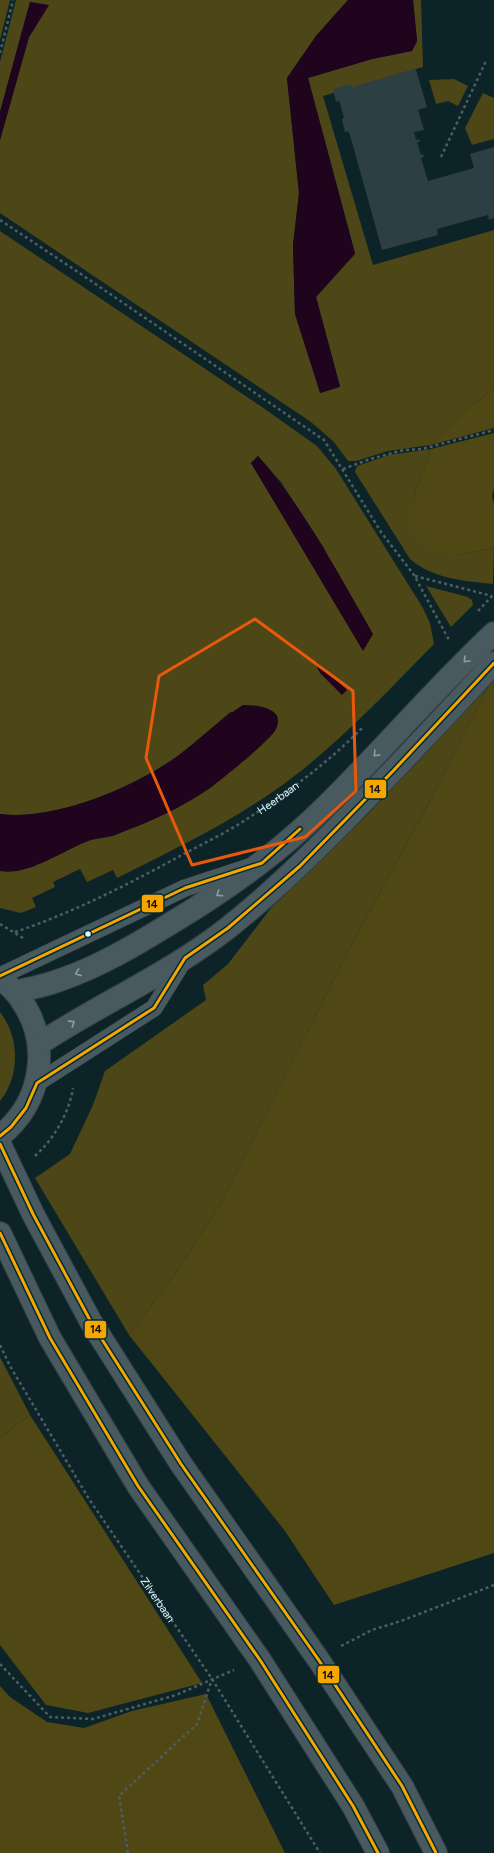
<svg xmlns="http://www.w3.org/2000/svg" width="494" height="1853" font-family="Figtree,sans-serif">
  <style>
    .green { fill: #4d4617; fill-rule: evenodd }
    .forest { fill: #504814 }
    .water { fill: #20031d }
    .building { fill: #2c4044 }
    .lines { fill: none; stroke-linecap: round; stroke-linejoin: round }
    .lane-casing { stroke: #303f44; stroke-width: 18 }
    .secondary-casing { stroke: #303f44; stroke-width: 24 }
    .path { stroke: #4c5e62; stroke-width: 2.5; stroke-dasharray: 3 3; stroke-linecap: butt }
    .lane { stroke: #485a5f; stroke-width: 17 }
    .secondary { stroke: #485a5f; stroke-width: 22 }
    .bus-1-casing { stroke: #002b34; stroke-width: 6 }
    .bus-1 { stroke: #f7a600; stroke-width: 3 }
    .oneway { stroke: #8aa0a7 }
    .marked { fill: none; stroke: #e8590c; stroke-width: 3; stroke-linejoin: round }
    .bus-dot { fill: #dbf6fe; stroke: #002b34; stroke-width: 1.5 }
    .labels { text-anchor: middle; stroke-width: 3; stroke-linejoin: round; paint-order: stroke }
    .street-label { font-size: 11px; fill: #dbf6fe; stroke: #002b34 }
    .line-badge { stroke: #002b34; stroke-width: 1.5 }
    .pale-badge-label { font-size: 11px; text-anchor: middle; font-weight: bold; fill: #111 }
  </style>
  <rect width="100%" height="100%" fill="#0c2328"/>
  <g class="green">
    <path d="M16 0H348L316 36 287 78 299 193 293 245 295 314 321 393 340 386 316 297 355 253 308 78 372 59 412 51 417 41 413 0H421L423 67 323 96 373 265 494 230V389L465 411 431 445 388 451 356 461H348L334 442 311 422 0 213V140L29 37 48 6 30 2 0 112V62Z"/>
    <path d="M454 79 468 86 458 106 448 101 436 104 429 80Z"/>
    <path d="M483 93 494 98V139L472 145 465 128Z"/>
    <path d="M0 231 262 407 317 446 336 469 423 608 430 623 434 644C383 696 331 752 271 793 222 827 169 852 117 878L113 870 87 882 80 869 53 882 55 887 32 898 36 907 21 913 0 908V871H16L32 867 75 846 91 840 113 836 178 807 210 788 263 743 275 731 277 716 274 713 230 712C213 727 195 744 176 757 131 788 55 821 0 814ZM258 456 281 482 324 548 364 650 251 463Z"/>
    <path d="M431 449 413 499 457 555 494 548 493 584C465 581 433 579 410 559L355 472 357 466 389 455Z"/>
    <path d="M426 586 468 597 472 600 473 605 451 627Z"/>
    <path d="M489 685 431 799 348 951 222 1201 177 1271 129 1335 35 1178 70 1154 93 1105 105 1071 206 1000 203 985 228 964 271 908 367 815Z"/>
    <path d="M0 1012C20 1038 20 1076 0 1101Z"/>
    <path d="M0 1357 30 1415 0 1438Z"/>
  </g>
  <g class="forest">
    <path d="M0 0H10L0 40Z"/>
    <path d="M494 389V428L431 445 465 411Z"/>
    <path d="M494 433V488L492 496 494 504V548L457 555 430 549 420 540 409 520 413 499 431 449Z"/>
    <path d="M494 680V1553L334 1605 285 1531 129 1335 177 1271 222 1201 348 951 431 799 489 685Z"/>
    <path d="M30 1415 202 1683 88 1713 46 1705 0 1645V1438Z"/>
    <path d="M0 1686 10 1697 47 1722 84 1728 132 1711 206 1694 285 1853H0Z"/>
  </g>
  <g class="water">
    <path d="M348 0H413L417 41 412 51 372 59 308 78 355 254 316 297 340 387 320 393 295 314 293 245 299 193 287 78 316 36Z"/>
    <path d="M30 2 49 5 29 37 0 140V112Z"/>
    <path d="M258 456C305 510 338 573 373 634L363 651 251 463Z"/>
    <path d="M317 662 347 690 342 695 320 673 316 665Z"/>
    <path d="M243 705C257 705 286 708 276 729 271 740 222 779 210 788 182 808 147 823 115 835 106 838 96 837 88 841 62 851 28 876 0 871V814C52 821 137 788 179 755 200 739 220 719 243 705Z"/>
  </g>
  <path class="building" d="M414 69 416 70 427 107 418 110 424 130 414 132 416 140 419 139 420 142H417L421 155 423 154 424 157 421 158 428 181 474 168 470 154 494 147V218L489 220 488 215 437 229 438 235 382 250 350 135 348 131 345 132 342 119 344 118 340 103 339 101 336 102 333 89 351 84 352 87Z"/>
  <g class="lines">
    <defs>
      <g id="lane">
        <path d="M0 976 185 888 249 867"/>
        <path d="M37 1083 154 1008 185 958"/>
      </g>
      <g id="secondary">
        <path d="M0 978C8 985 16 991 21 1000 52 1044 42 1103 0 1136"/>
        <path d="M15 992C30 988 45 986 60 980 98 967 134 946 168 925 225 891 279 853 326 806 383 750 435 688 494 633"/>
        <path d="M39 1044C101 1003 171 973 229 927 273 892 312 854 351 814 399 765 447 714 494 663"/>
        <path d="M0 1144 33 1214 91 1322 181 1464 318 1659 402 1786 436 1853"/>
        <path d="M0 1233 50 1338 138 1486 260 1660 353 1806 378 1853"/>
      </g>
    </defs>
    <use href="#lane" class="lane-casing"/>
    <use href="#secondary" class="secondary-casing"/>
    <g class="path">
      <path d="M0 53 13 0"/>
      <path d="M441 157 486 61"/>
      <path d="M0 220 72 268 324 440 381 532 414 575 449 640"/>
      <path d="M343 469 370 459 404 450 422 449 494 430"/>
      <path d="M415 576 492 596"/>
      <path d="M478 611 494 594"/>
      <path d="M0 924 23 938"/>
      <path id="s1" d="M15 932C72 913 127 885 180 856 202 844 226 833 247 819 288 792 329 762 363 727"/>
      <path d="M35 1156C54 1139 69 1113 73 1088"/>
      <path id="s2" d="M0 1345 10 1366 89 1499 212 1679 320 1853"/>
      <path d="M341 1646 372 1630 401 1621 494 1585"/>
      <path d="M0 1664 50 1717 93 1719 176 1695 234 1670"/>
      <path d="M128 1853 119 1796 197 1724 212 1679"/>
    </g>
    <use href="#lane" class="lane"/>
    <use href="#secondary" class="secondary"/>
    <defs>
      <g id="bus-1">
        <path d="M0 976 185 888 262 863 300 829"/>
        <path d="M0 1136 11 1127 26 1108 37 1083 154 1008 185 958 228 928 300 866 394 770 494 663"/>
        <path d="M0 1144 33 1214 91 1322 181 1464 318 1659 402 1786 436 1853"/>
        <path d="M0 1233 50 1338 138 1486 260 1660 353 1806 378 1853"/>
      </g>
    </defs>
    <use href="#bus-1" class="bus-1-casing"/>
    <use href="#bus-1" class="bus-1"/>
  </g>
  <defs><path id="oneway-chevron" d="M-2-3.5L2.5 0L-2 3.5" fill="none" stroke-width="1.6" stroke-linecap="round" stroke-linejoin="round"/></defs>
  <g class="oneway">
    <use href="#oneway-chevron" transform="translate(466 660) rotate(134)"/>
    <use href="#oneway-chevron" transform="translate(376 754) rotate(134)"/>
    <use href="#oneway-chevron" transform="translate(219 894) rotate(146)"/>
    <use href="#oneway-chevron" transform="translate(78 973) rotate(159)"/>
    <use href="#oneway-chevron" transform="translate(72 1023) rotate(-33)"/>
  </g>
  <path class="marked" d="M255 619 353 691 356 791 305 837 192 865 146 758 159 676Z"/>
  <circle class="bus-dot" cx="88" cy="934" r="3.5"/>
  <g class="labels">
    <g class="street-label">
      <text dy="4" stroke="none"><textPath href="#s1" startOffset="296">Heerbaan</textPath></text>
      <text dy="4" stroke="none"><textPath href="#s2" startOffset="300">Zilverbaan</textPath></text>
    </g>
  </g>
  <g class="line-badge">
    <rect x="364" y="779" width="23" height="20" rx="4" fill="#f7a600"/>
    <rect x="141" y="894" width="23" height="19" rx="4" fill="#f7a600"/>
    <rect x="84" y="1320" width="23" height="19" rx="4" fill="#f7a600"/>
    <rect x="317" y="1665" width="23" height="19" rx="4" fill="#f7a600"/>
  </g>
  <g class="pale-badge-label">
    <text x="375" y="793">14</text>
    <text x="152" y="908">14</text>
    <text x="96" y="1333">14</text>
    <text x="328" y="1679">14</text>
  </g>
</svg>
